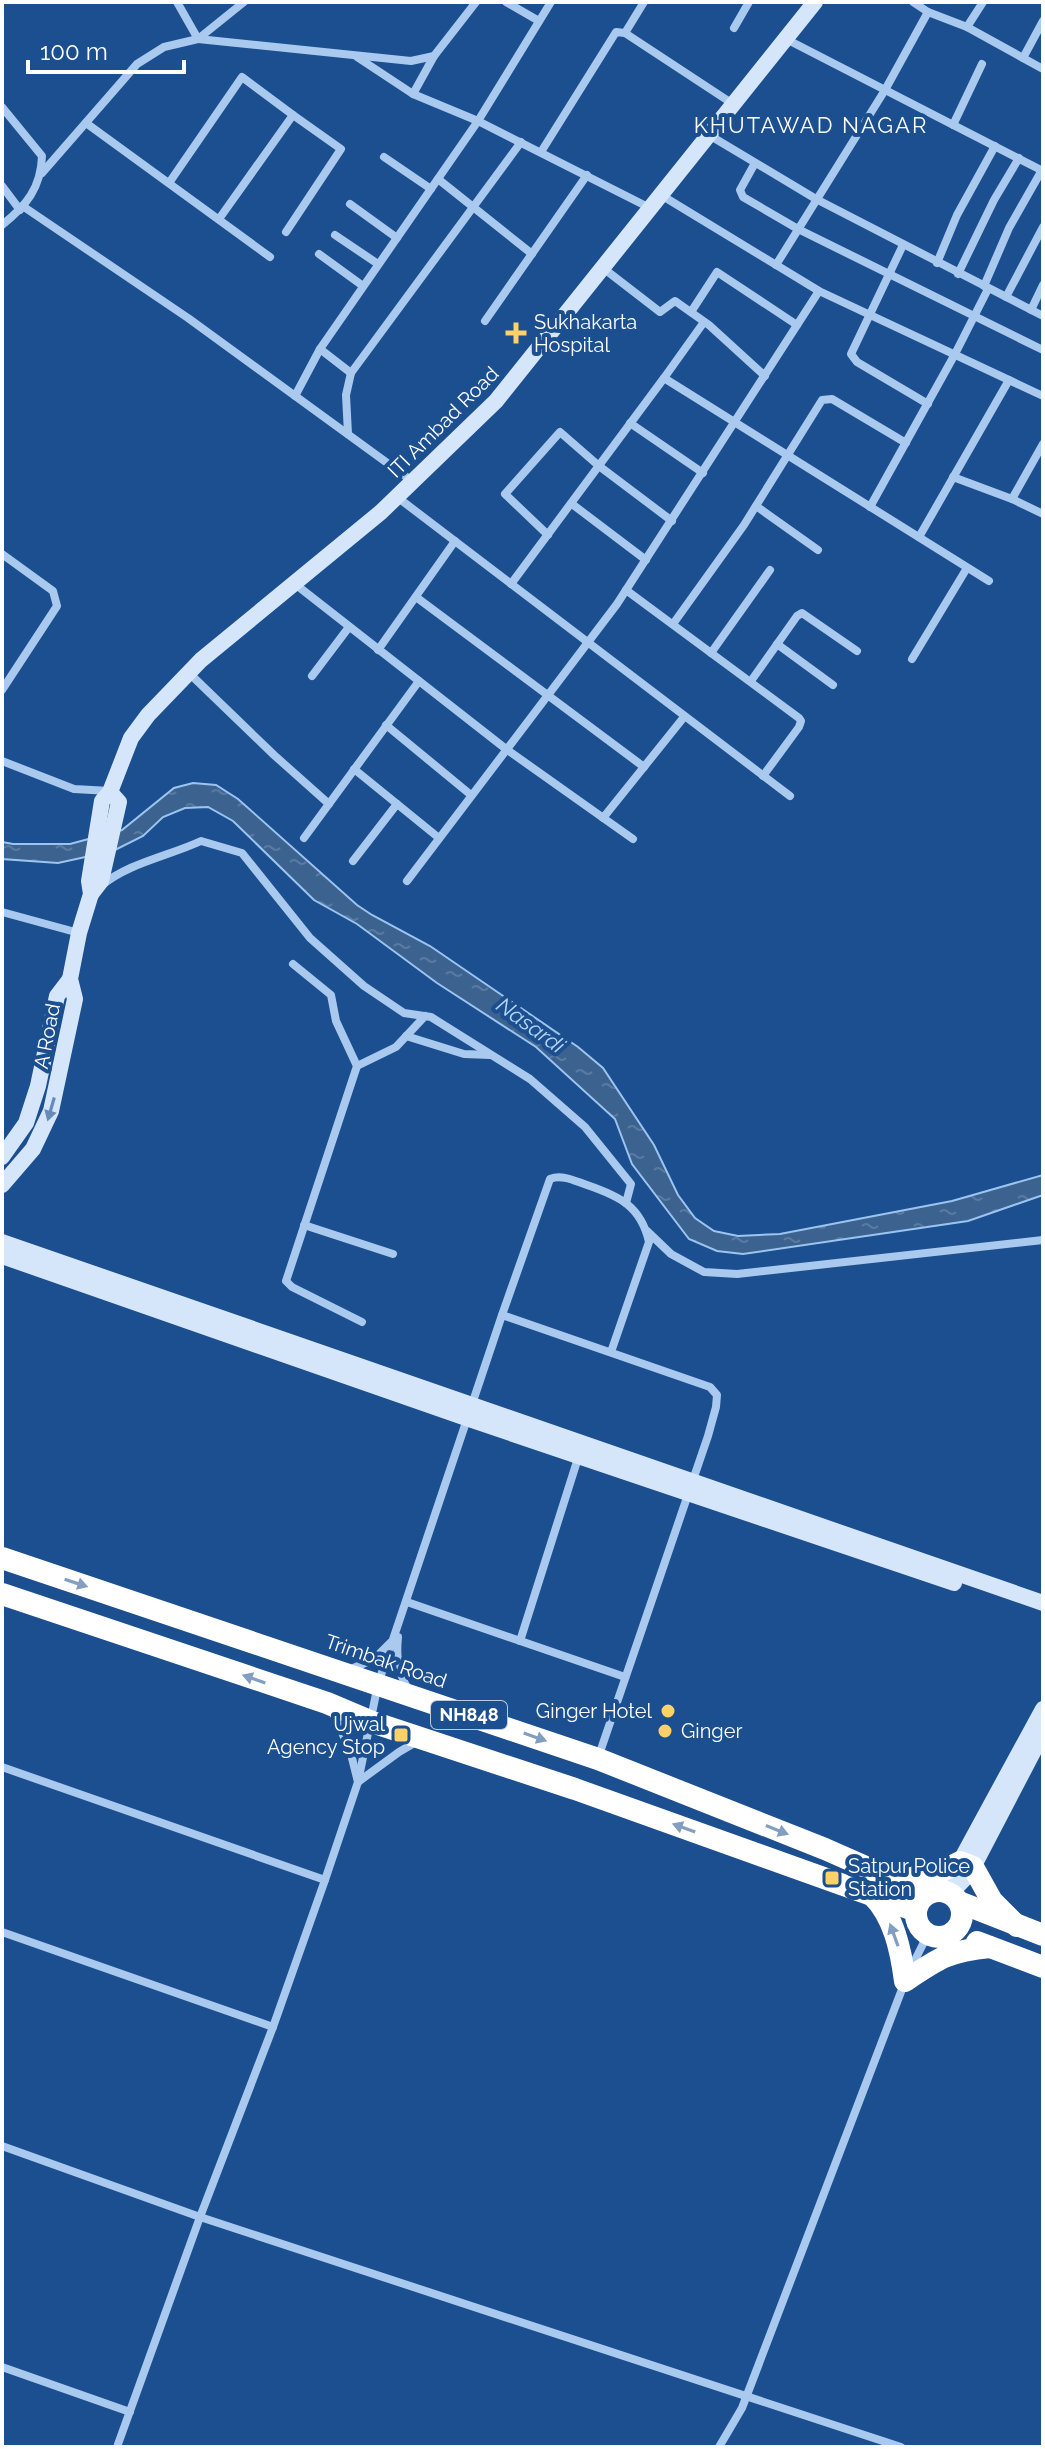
<svg xmlns="http://www.w3.org/2000/svg" width="1045" height="2449" font-family="Raleway,sans-serif">
  <style>
    .water { fill: url(#water-ripples); stroke: #9cc4f0; stroke-width: 2 }
    .lines { fill: none; stroke-linecap: round; stroke-linejoin: round }
    .street { stroke: #a9c9ee; stroke-width: 8 }
    .secondary { stroke: #d6e6fa; stroke-width: 16 }
    .highway { stroke: #fff; stroke-width: 22 }
    .oneway { fill: #668bba }
    .oneway2 { fill: #829ec1 }
    .poi-dot { fill: #ffd166; stroke: #1b4f8f; stroke-width: 3 }
    .labels { text-anchor: middle; stroke-width: 8; stroke-linejoin: round; paint-order: stroke }
    .shield { fill: #1b4f8f; stroke: #bbcadd; stroke-width: 2 }
    .shield-label { font-size: 18px; font-weight: bold; fill: #fff }
    .poi-label { font-size: 20px; fill: #fff; stroke: #1b4f8f; text-anchor: start }
    .street-label { font-size: 20px; fill: #fff; stroke: #1b4f8f }
    .neighbourhood-label { font-size: 22px; letter-spacing: 2px; fill: #fff; stroke: #1b4f8f }
    .water-label { font-size: 22px; font-style: italic; fill: #b5d3f5; stroke: #1b4f8f }
  </style>
  <defs>
    <pattern id="water-ripples" width="26" height="14" patternUnits="userSpaceOnUse" patternTransform="scale(2)"><rect width="26" height="14" fill="#3c6290"/><path d="M2 4q2-2 4 0t4 0M15 11q2-2 4 0t4 0" fill="none" stroke="#597aa1"/></pattern>
  </defs>
  <rect width="100%" height="100%" fill="#1b4f8f"/>
  <path class="water" d="M193 783 216 785 238 799 357 905 372 915 430 946 578 1047 603 1068 654 1145 678 1195 695 1218 714 1231 738 1236 780 1234 952 1201 1043 1175V1195L968 1221 743 1254 717 1251 689 1239 632 1164 615 1119 536 1047 437 983 357 924 314 900 233 821 208 807 185 808 163 817 143 836 113 851 58 863 2 859V842L13 844H70L122 830 174 788Z"/>
  <g class="lines">
    <g class="street">
      <path d="M177 2 198 39 411 61 434 56 476 2"/>
      <path d="M506 2 539 21"/>
      <path d="M644 2 625 33 733 104"/>
      <path d="M913 2 928 12 967 27 1043 69"/>
      <path d="M967 27 983 2"/>
      <path d="M734 28 749 2"/>
      <path d="M786 39 1043 171"/>
      <path d="M434 56 413 94 478 121 650 208"/>
      <path d="M357 57 413 94"/>
      <path d="M1023 58 1043 21"/>
      <path d="M2 107 42 156C41 188 26 206 2 225"/>
      <path d="M86 123 270 257"/>
      <path d="M953 125 982 64"/>
      <path d="M709 135 816 199 1043 316"/>
      <path d="M541 152 616 32 625 33"/>
      <path d="M384 157 431 189"/>
      <path d="M755 163 740 190 743 197 798 229 1043 350"/>
      <path d="M42 173 137 64 164 47 198 39 244 2"/>
      <path d="M438 179 532 254"/>
      <path d="M169 183 242 77 293 115 219 219"/>
      <path d="M2 186 20 210"/>
      <path d="M661 195 819 291 1043 396"/>
      <path d="M350 204 397 238"/>
      <path d="M24 207 188 318 412 481"/>
      <path d="M286 232 341 149 293 115"/>
      <path d="M335 235 378 264"/>
      <path d="M903 245 851 354 857 362 928 404"/>
      <path d="M319 254 363 286"/>
      <path d="M937 263 957 215 995 146"/>
      <path d="M776 265 885 90 928 12"/>
      <path d="M603 268 660 312 675 301 709 325 765 376"/>
      <path d="M958 274 994 200 1019 158"/>
      <path d="M984 286 1009 228 1042 170"/>
      <path d="M1006 297 1043 227"/>
      <path d="M1031 310 1043 285"/>
      <path d="M691 312 717 272 797 325"/>
      <path d="M485 321 587 175"/>
      <path d="M320 349 351 373"/>
      <path d="M664 378 704 322"/>
      <path d="M295 396 320 349 478 121 551 2"/>
      <path d="M630 423 703 473"/>
      <path d="M348 434 346 395 351 373 521 142"/>
      <path d="M953 477 1012 499 1043 514"/>
      <path d="M397 497 790 796"/>
      <path d="M1012 499 1043 444"/>
      <path d="M572 504 646 560"/>
      <path d="M756 506 818 550"/>
      <path d="M870 507 955 354 988 289"/>
      <path d="M548 535 505 494 560 432 599 466 672 521"/>
      <path d="M919 537 1009 380"/>
      <path d="M2 554 53 591 57 606 2 690"/>
      <path d="M295 584 506 749 633 839"/>
      <path d="M511 584 664 378 989 581"/>
      <path d="M626 590 799 718 801 721 799 727 763 776"/>
      <path d="M416 597 644 767"/>
      <path d="M673 624 744 525 822 400 832 399 906 443"/>
      <path d="M777 644 833 685"/>
      <path d="M378 650 455 541"/>
      <path d="M711 653 770 570"/>
      <path d="M912 659 967 568"/>
      <path d="M189 673 274 755 329 804"/>
      <path d="M312 676 349 627"/>
      <path d="M751 681 797 616 802 613 857 651"/>
      <path d="M386 725 471 795"/>
      <path d="M2 761 74 789 110 791"/>
      <path d="M354 769 439 838"/>
      <path d="M603 818 684 717"/>
      <path d="M304 838 419 681"/>
      <path d="M353 861 397 804"/>
      <path d="M407 881 617 604 819 291"/>
      <path d="M101 886C128 863 169 856 201 841L242 853 310 938 364 986 404 1013 431 1017 530 1079 585 1127 631 1184 626 1203"/>
      <path d="M2 912 79 933"/>
      <path d="M293 964 331 995 336 1021 357 1066 286 1281 292 1287 362 1322"/>
      <path d="M406 1036 464 1054 490 1055"/>
      <path d="M357 1066 396 1047 425 1016"/>
      <path d="M304 1225 393 1254"/>
      <path d="M647 1231 671 1254 704 1272 737 1274 1043 1240"/>
      <path d="M502 1315 550 1179C562 1174 575 1181 587 1185 619 1196 641 1206 649 1242L611 1352"/>
      <path d="M407 1602 625 1677"/>
      <path d="M398 1637C396 1657 398 1672 408 1689"/>
      <path d="M520 1641 579 1455"/>
      <path d="M349 1670 374 1659 390 1643"/>
      <path d="M332 1711 350 1750 358 1782 399 1752 416 1742"/>
      <path d="M2 1767 325 1880"/>
      <path d="M2 1932 273 2027"/>
      <path d="M911 1968 928 1934"/>
      <path d="M2 2146 200 2217 901 2447"/>
      <path d="M2 2367 130 2412"/>
      <path d="M117 2447 200 2217 273 2027 325 1880 358 1782 378 1684 502 1315 710 1387 717 1395 716 1407 708 1436 598 1758"/>
      <path d="M719 2447 742 2408 904 1984"/>
    </g>
    <g class="secondary">
      <path d="M91 894 101 881 119 802 110 792"/>
      <path d="M2 1157 26 1123 38 1086 57 996 70 979"/>
      <path d="M2 1185 33 1149 51 1111 75 999 70 979 79 933 91 894 89 881 102 801 110 792 131 738 148 715 201 660 381 512 496 401 815 2"/>
      <path d="M2 1242 1043 1603"/>
      <path d="M2 1256 466 1418 954 1583"/>
      <path d="M950 1894 956 1869 1043 1709"/>
      <path d="M950 1894 970 1873 1043 1733"/>
    </g>
    <g class="highway">
      <path d="M2 1558 598 1759 825 1849 927 1894"/>
      <path d="M2 1594 327 1703 372 1722 575 1789 916 1911"/>
      <path d="M891 1875 940 1872 960 1862 973 1867 992 1901 1017 1926"/>
      <circle cx="939" cy="1914" r="23"/>
      <path d="M872 1895C894 1916 901 1951 905 1981 939 1958 949 1951 990 1947"/>
      <path d="M959 1902 1043 1935"/>
      <path d="M977 1942 1043 1967"/>
    </g>
  </g>
  <defs><path id="oneway-solid" d="M-6-.8H1V-3.2L6.5 0L1 3.2V.8H-6Z" transform="scale(2)"/></defs>
  <use class="oneway" href="#oneway-solid" transform="translate(51 1109) rotate(106)"/>
  <g class="oneway2">
    <use href="#oneway-solid" transform="translate(76 1583) rotate(18)"/>
    <use href="#oneway-solid" transform="translate(254 1679) rotate(-161)"/>
    <use href="#oneway-solid" transform="translate(535 1737) rotate(19)"/>
    <use href="#oneway-solid" transform="translate(684 1828) rotate(-160)"/>
    <use href="#oneway-solid" transform="translate(777 1830) rotate(22)"/>
    <use href="#oneway-solid" transform="translate(894 1935) rotate(-110)"/>
  </g>
  <g class="poi-dot">
    <path d="M512 321h8v8h8v8h-8v8h-8v-8h-8v-8h8z"/>
    <circle cx="668" cy="1711" r="8"/>
    <circle cx="665" cy="1731" r="8"/>
    <rect x="393" y="1727" width="16" height="16" rx="4"/>
    <rect x="824" y="1870" width="16" height="16" rx="4"/>
  </g>
  <g class="labels">
    <rect class="shield" x="431" y="1701" width="76" height="28" rx="6"/>
    <g class="shield-label">
      <text x="469" y="1721">NH848</text>
    </g>
    <g class="poi-label">
      <text x="534" y="329">Sukhakarta<tspan x="534" dy="23">Hospital</tspan></text>
      <text x="652" y="1718" text-anchor="end">Ginger Hotel</text>
      <text x="385" y="1731" text-anchor="end">Ujwal<tspan x="385" dy="23">Agency Stop</tspan></text>
      <text x="681" y="1738">Ginger</text>
      <text x="848" y="1873">Satpur Police<tspan x="848" dy="23">Station</tspan></text>
    </g>
    <g class="street-label">
      <text transform="translate(443 422) rotate(-45)" y="7">ITI Ambad Road</text>
      <text transform="translate(47 1036) rotate(-79)" y="7">A Road</text>
      <text transform="translate(386 1661) rotate(19)" y="7">Trimbak Road</text>
    </g>
    <g class="neighbourhood-label">
      <text x="811" y="133">KHUTAWAD NAGAR</text>
    </g>
    <g class="water-label">
      <text transform="translate(531 1025) rotate(36)" y="8">Nasardi</text>
    </g>
  </g>
  <rect width="1045" height="2449" fill="none" stroke="#ffffff" stroke-width="8"/>
  <path d="M28 60v12h156v-12" fill="none" stroke="#ffffff" stroke-width="4"/>
  <text x="40" y="60" font-size="24" fill="#ffffff" stroke="#1b4f8f" stroke-width="6" paint-order="stroke">100 m</text>
</svg>
